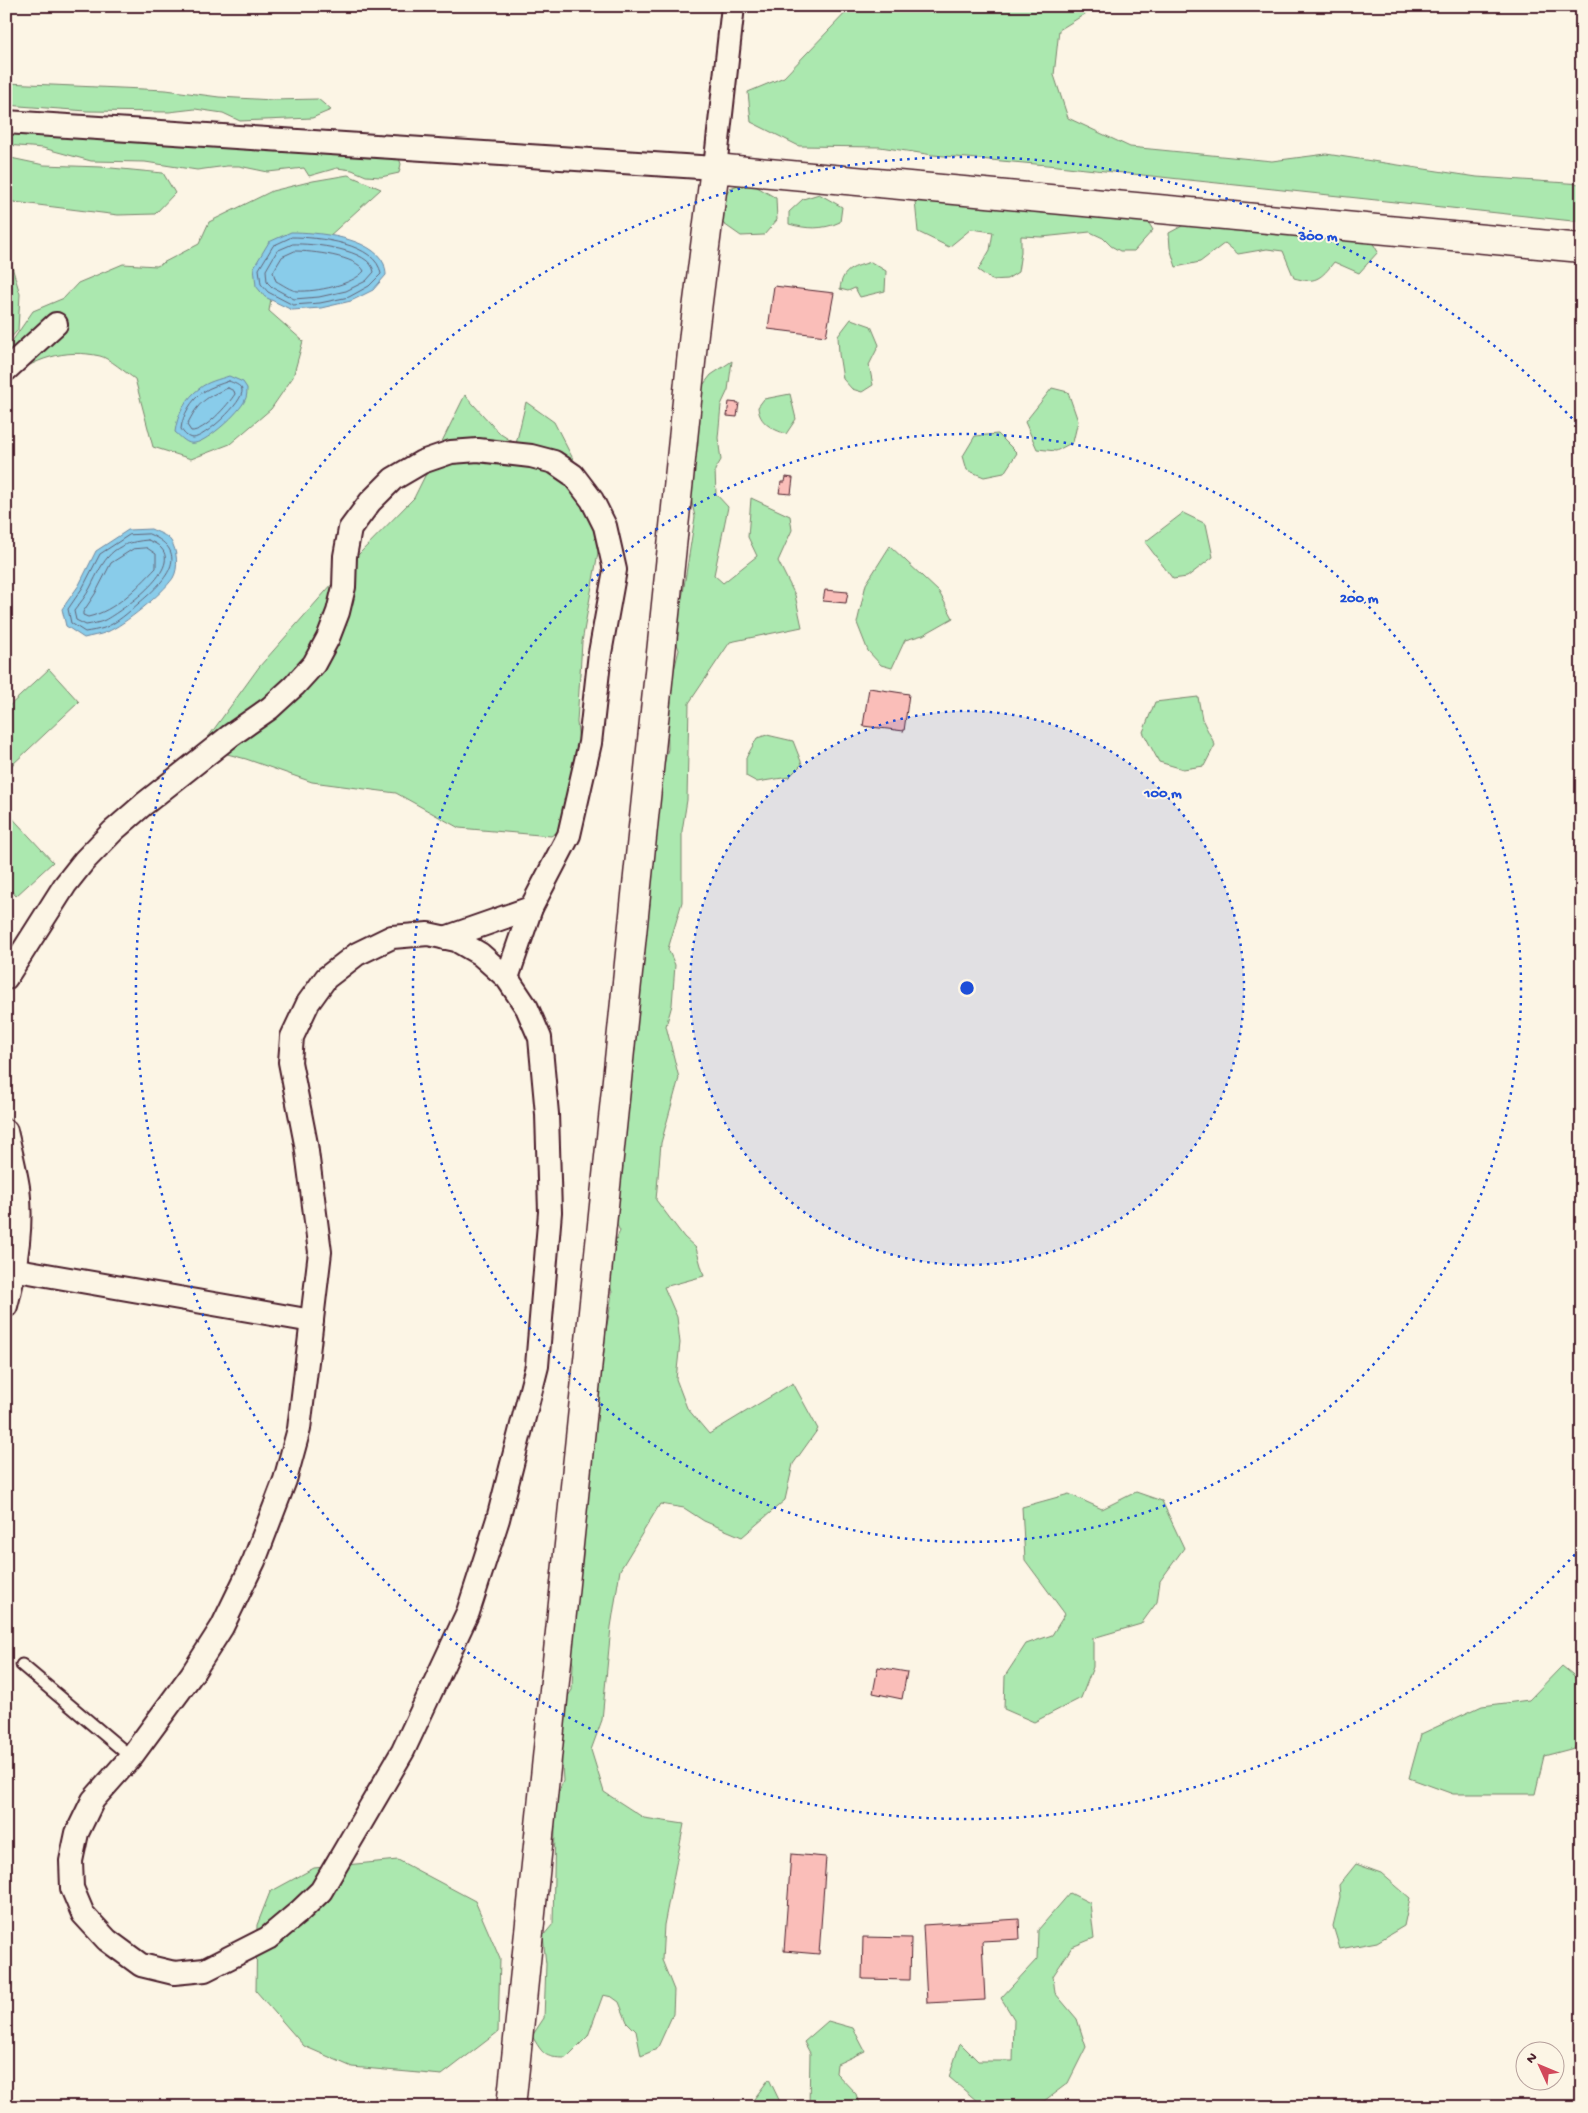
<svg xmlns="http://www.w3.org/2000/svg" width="1588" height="2113" font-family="'Gochi Hand',sans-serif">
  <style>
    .green { fill: #abe8af; stroke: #7a846d }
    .water { fill: #89ccea; stroke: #70879e }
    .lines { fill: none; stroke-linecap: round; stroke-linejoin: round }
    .shore { stroke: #636477; stroke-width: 1 }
    .building { fill: #fabeb9; stroke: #4a1f2b }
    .lane-casing { stroke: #4a1f2b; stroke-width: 15 }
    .street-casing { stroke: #4a1f2b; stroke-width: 26 }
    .secondary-casing { stroke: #4a1f2b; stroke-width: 31 }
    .lane { stroke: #fcf5e5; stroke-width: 11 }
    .street { stroke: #fcf5e5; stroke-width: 22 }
    .secondary { stroke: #fcf5e5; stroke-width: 28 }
    .ring { fill: none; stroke: #1d4ed8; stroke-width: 2.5; stroke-dasharray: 2.5 5 }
    .centre { fill: #1d4ed8; stroke: #fcf5e5; stroke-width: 2.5 }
    .ring-label { font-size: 15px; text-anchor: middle; font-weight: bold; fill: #1d4ed8; stroke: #fcf5e5; stroke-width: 4; stroke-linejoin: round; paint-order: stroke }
  </style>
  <rect width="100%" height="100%" fill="#fcf5e5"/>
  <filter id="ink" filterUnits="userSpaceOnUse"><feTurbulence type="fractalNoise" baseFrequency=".02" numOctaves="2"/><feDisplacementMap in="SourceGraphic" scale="10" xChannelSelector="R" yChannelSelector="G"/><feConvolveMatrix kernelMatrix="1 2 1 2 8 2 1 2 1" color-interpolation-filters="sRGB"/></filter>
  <g filter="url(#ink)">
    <g class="green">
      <path d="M852 6H1098L1059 30 1054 75 1068 118 1130 147 1272 161 1326 154 1477 177 1582 184V222L1058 166 933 155 880 147 799 146 751 122 748 92 784 77Z"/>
      <path d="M6 83 166 90 219 97 273 100 318 99 331 110 312 118 240 121 223 113 195 109 169 112 87 111 6 105Z"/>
      <path d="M6 129 399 158 401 164 399 173 381 177 366 176 352 170 337 168 309 176 304 168 268 172 239 166H227L197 170 145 162 91 161 43 148 6 145Z"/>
      <path d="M6 157 44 165 101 167 163 173 175 193 155 214 118 215 6 201Z"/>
      <path d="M348 175 381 189 273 287 269 311 303 341 293 377 271 409 230 444 191 459 153 447 135 379C126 373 109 358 100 356 64 348 34 359 6 380V350L33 311 64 298 78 283 123 264 157 266 199 244 209 222 272 191 313 181Z"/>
      <path d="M752 184 776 198 777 220 764 235 741 236 721 222 724 199 730 188 738 185Z"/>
      <path d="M819 194 842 207 840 222C823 230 806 229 789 224V212L803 199Z"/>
      <path d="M953 197 1147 220 1153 230 1134 251H1120L1111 246 1103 238 1090 232 1042 237 1021 236V252L1018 272 1007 279 992 280 978 270 990 250 993 232 971 229 949 247 918 232 915 201Z"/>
      <path d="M1197 218 1371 240 1378 252 1359 273 1334 262C1321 279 1315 284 1294 278L1283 251 1267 249 1238 254 1225 243 1200 262 1176 267 1170 248 1169 233Z"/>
      <path d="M6 257 10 260 20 294 18 330 6 343Z"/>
      <path d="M871 262 886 271 885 291 860 297 855 288 848 291 840 289C842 269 854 267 871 262Z"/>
      <path d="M851 319 871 326 879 345 869 365 873 385 862 392 852 389 843 379 839 354 838 336Z"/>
      <path d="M732 361 728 390 721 405 718 438 721 460 715 470 716 494 728 507 714 575 723 583 757 556 748 537 751 498 790 516 792 530 778 561 795 595 802 627 730 642 689 703 687 800 682 831V902L668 949 675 965 672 1005 666 1026 679 1078 661 1143 656 1200 684 1237 696 1248 704 1276 664 1287 677 1317 680 1343 676 1379 687 1408 709 1434 793 1383 818 1429 793 1464 785 1500 742 1537 704 1521 684 1508 660 1504 620 1570 611 1627 602 1720 591 1750 604 1792 644 1818 684 1824 664 1925 662 1960 674 1990 673 2014 657 2049 641 2056 636 2031 627 2022 619 2002 612 1997 603 1995 588 2036 566 2058C544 2058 543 2054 532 2036L544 2018 546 1964 543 1936 553 1924 555 1827 551 1812 563 1781 561 1751 566 1699 572 1690 573 1664 570 1653 588 1484 592 1461 599 1360 609 1315 612 1292 609 1281 613 1246 620 1231 613 1217 660 777 668 749 667 717 673 674 679 650 674 635 683 593 695 517 687 479 689 460 698 446 696 394 711 375Z"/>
      <path d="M1052 388 1068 392 1078 421 1073 442 1056 451 1037 449 1025 422Z"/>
      <path d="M790 394 796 419 786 434C772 429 759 423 758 407L764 399Z"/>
      <path d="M465 395 499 433 516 444 526 402 554 422 604 519 582 642 577 722 582 771 575 821 551 836 459 828 396 793 312 782 246 759 201 747 259 667 355 558 414 498Z"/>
      <path d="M998 434 1017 453 1004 473 984 477 967 470 963 456 975 436Z"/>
      <path d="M1183 513 1206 524 1213 557 1187 577 1173 579 1145 542Z"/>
      <path d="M890 546 939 592 953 618 923 635 905 640 892 668 881 665 868 651 857 623 866 584Z"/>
      <path d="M49 669 79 702 12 765 6 759V709Z"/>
      <path d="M1198 697 1202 719 1215 745 1204 766 1183 769 1159 762 1143 732 1155 702Z"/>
      <path d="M767 735 793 741 802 764 789 777 757 782 746 776V758L757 738Z"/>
      <path d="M6 811 53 862 16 896 6 885Z"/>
      <path d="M1136 1492 1162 1501 1184 1548 1160 1581 1157 1602 1141 1624 1093 1638V1667L1081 1698 1034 1722 1004 1709 1005 1676 1026 1644 1052 1635 1065 1614 1025 1560 1022 1507 1069 1494 1102 1509Z"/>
      <path d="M1562 1666 1582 1682V1746L1544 1756 1535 1794H1453L1409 1778 1421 1734 1482 1706 1529 1700Z"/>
      <path d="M398 1860 475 1901 500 1959 498 2032 442 2075 352 2067 304 2046 256 1991 257 1925 270 1892 314 1868Z"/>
      <path d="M1356 1864 1381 1873 1410 1898 1404 1926 1377 1942 1340 1949 1333 1926 1340 1897 1339 1885Z"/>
      <path d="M1070 1893 1090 1903 1094 1938 1072 1947 1053 1976 1055 1993 1077 2019 1086 2047 1068 2083 1036 2107H984L949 2077 960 2043 978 2061H1013L1014 2019 1001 1998 1037 1959 1038 1930Z"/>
      <path d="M828 2021 853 2028 865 2051 837 2064 836 2073 856 2094 860 2107H809L810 2053 804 2042Z"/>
      <path d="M769 2079 782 2106 794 2107H748Z"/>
    </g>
    <g class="water">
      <path d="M291 232C316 232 372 237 384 264 385 267 386 272 386 275L373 290 351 301 321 308 292 310 265 297 256 286 254 267 269 242Z"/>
      <path d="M229 376 243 382 247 388C247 391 247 397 245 400 240 412 208 441 195 443 187 445 181 437 175 432 177 415 186 398 200 388 207 382 220 379 229 376Z"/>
      <path d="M151 529C157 532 167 535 171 541 177 550 179 568 173 578 162 594 124 625 107 632 100 635 91 636 84 638L66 626 62 609 79 585 96 551 128 530Z"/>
    </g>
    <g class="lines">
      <g class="shore">
        <path d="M292 237C317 237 377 243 381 274L369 286 349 297 320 303 293 305 268 292 261 284 259 269 273 246Z"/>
        <path d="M293 244C311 243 371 249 374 272L366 281 346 291 319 297 294 299 272 287 267 282 266 270 277 251Z"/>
        <path d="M295 251C311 251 357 256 364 271 353 285 315 292 298 291 291 291 282 284 276 281L273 272 282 257Z"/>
        <path d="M229 381C233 383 241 385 242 390 244 402 204 438 193 438 187 438 183 432 181 429 182 416 192 399 203 392 210 387 221 384 229 381Z"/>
        <path d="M228 388 234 391 235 394C228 405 204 432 191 431L187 425C198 402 206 397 228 388Z"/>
        <path d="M149 534C194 553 163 583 139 603 129 612 117 623 104 628 98 630 91 631 85 632L71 623 68 609 83 587 100 554 129 535Z"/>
        <path d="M148 540C152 542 158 544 161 548 182 570 121 611 105 620 99 623 92 624 86 625L76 620 74 611C80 603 86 596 90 588 105 558 111 543 148 540Z"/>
        <path d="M147 548 156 554V568C137 588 115 611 88 617L83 615V612L95 594 111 563 133 549Z"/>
      </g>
    </g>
    <g class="building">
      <path d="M774 286 834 293 826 336 768 329Z"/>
      <path d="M729 402 739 403 737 417 727 416Z"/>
      <path d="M786 477 793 478 791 494 779 493 781 482H785Z"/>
      <path d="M825 590 848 592 846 603 823 601Z"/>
      <path d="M869 688 909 694 904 731 863 726Z"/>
      <path d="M878 1667 907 1672 902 1699 873 1693Z"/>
      <path d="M791 1854 826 1857 819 1954 784 1951Z"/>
      <path d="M1019 1919 1020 1939 982 1941 985 2000 927 2003 923 1925Z"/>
      <path d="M863 1937 911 1938 910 1980 862 1979Z"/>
    </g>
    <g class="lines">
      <defs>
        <path id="lane" d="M22 1665 131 1757"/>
        <g id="street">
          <path d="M6 122 715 168 733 6"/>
          <path d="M6 370 56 324"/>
          <path d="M428 934 456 940 480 954 507 978 527 1008 540 1038 547 1114 550 1212 537 1366 498 1519 468 1612 403 1751 321 1891 299 1912 268 1938 205 1970 174 1973 141 1965 107 1940 83 1914 72 1888 71 1861 77 1833 93 1800 131 1757 192 1674 222 1627 254 1561 285 1480 299 1429 320 1252 306 1144 290 1062 292 1037 308 1003 326 978 357 954 392 937Z"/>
          <path d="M445 938 531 908"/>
          <path d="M6 978 65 885 84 861 113 831 144 804 230 736 270 708 294 686 314 664 328 638 338 612 344 587 345 556 350 529 370 502 393 479 422 462 451 452 478 450 531 456 554 462 573 475 592 500 605 526 615 570 600 653 590 743 569 835 531 908 507 978"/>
          <path d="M6 1131C10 1149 15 1168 18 1187 23 1227 16 1268 6 1306"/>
          <path d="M6 1268 312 1321"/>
        </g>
        <path id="secondary" d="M511 2107 694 333 715 168 1582 248"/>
      </defs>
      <use href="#lane" class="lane-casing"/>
      <use href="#street" class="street-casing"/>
      <use href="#secondary" class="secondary-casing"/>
      <use href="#lane" class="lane"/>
      <use href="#street" class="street"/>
      <use href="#secondary" class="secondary"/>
    </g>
  </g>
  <circle cx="967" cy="988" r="277" fill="#1d4ed8" fill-opacity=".12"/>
  <g class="ring">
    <circle cx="967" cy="988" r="277"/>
    <circle cx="967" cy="988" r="554"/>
    <path d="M1580 1549A831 831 0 1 1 1580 427"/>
  </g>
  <circle cx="967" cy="988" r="8" class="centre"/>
  <g class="ring-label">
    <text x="1318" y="240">300 m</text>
    <text x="1359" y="602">200 m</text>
    <text x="1163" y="797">100 m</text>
  </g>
  <rect width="1588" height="2113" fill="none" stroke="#fcf5e5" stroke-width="25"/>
  <rect x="12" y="12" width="1563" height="2088" fill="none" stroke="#4a1f2b" stroke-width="2" filter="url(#ink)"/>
  <g transform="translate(1540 2066) rotate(314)"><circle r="24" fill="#fcf5e5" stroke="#b59f9b"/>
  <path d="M0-4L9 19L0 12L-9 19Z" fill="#d1495b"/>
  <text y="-8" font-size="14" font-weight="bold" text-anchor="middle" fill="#4a1f2b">N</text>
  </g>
</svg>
